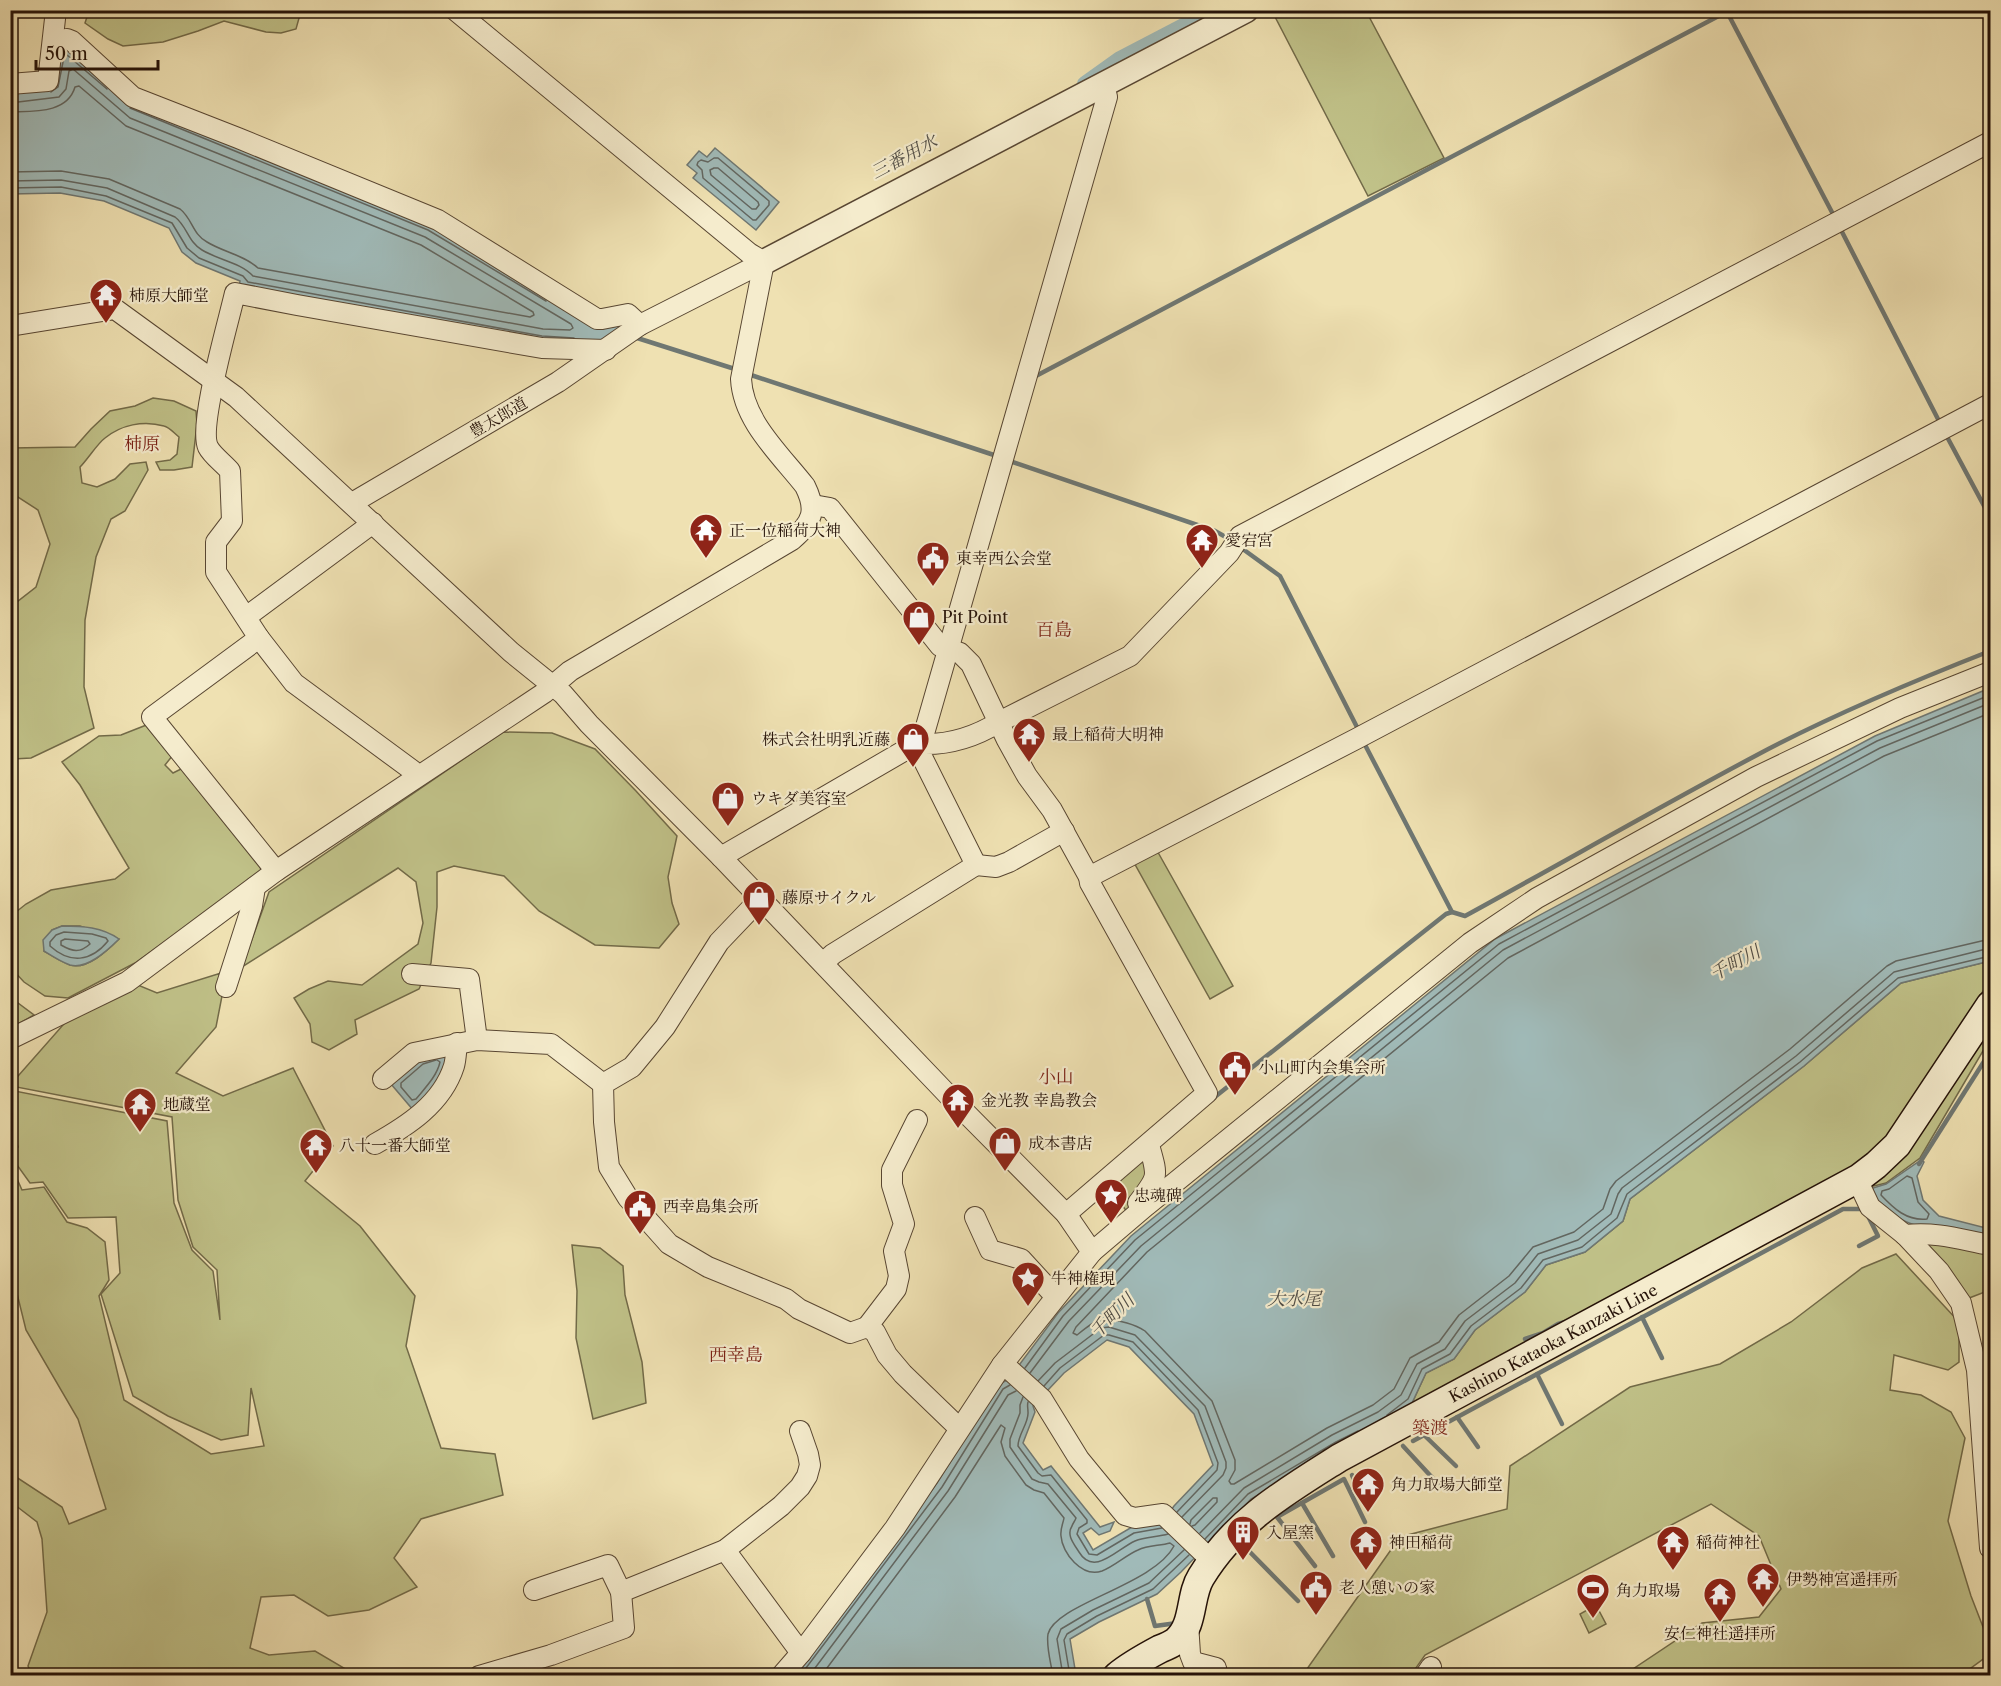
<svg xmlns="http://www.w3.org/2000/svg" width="2001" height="1686" font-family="'Libre Caslon Text','Noto Serif JP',serif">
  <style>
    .green { fill: #c0c188; stroke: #726a48; stroke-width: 1.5; fill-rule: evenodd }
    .water { fill: #a0bab8; stroke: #6f7772; stroke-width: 1.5; fill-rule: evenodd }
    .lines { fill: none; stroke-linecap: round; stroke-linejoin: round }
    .shore { stroke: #626660; stroke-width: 1.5 }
    .stream { stroke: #6f7772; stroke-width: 4.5 }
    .canal { stroke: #a0bab8; stroke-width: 16 }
    .minor-casing { stroke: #584632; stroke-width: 22 }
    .tertiary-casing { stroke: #584632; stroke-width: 27 }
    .secondary-casing { stroke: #251208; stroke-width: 30 }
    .minor { stroke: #f5eccd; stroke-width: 20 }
    .tertiary { stroke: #f5eccd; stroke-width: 24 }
    .secondary { stroke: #f5eccd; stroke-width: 27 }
    .labels { text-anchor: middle; stroke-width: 4.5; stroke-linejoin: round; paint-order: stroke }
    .poi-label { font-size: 16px; fill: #251208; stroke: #f5eccd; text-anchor: start }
    .street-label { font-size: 16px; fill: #251208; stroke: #f5eccd }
    .water-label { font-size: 18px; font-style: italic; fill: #504d46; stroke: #f5eccd }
    .neighbourhood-label { font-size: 18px; fill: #7a1f14; stroke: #f5eccd }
  </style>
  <rect width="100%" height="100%" fill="#efe1b2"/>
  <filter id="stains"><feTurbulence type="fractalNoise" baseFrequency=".00333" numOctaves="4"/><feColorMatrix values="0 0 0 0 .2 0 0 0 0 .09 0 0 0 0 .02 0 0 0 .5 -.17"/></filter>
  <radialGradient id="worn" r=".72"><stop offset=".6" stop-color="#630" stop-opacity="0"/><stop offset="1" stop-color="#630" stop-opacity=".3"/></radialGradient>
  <g class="green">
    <path d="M89 11V10L301 11 296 29 281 33 266 32 224 21 198 31 163 42 123 46 108 39 85 23Z"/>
    <path d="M1272 11H1366L1444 158 1368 196Z"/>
    <path d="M153 398 174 401 196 411 197 424 192 467 174 470H160L156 462 170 460 177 454 179 437C174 433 169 427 164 426 143 420 121 425 105 438 97 444 88 459 80 467L82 483 97 487 115 479 130 464 146 462 148 470 125 511 111 519 96 557 85 620 84 687 94 728 31 758 13 759 10 755 11 708 17 602 36 587 50 544 38 510 18 497 11 498V448L75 447 91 429 110 411 135 406Z"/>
    <path d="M149 724 173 755 165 765 173 773 183 768 260 862 261 873 135 963 68 998 45 996 24 982 11 968V916L26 904 51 890 115 879 129 868 80 785 62 762 99 736 121 735ZM62 926H80L119 939C108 950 87 970 70 965 61 961 52 956 44 951L52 930Z"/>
    <path d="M503 732 552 733 595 749 636 791 677 836 668 877 672 903 679 924 659 948 595 945 539 911 504 876 454 866 437 872V907L431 963 419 989 355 1020 357 1034 329 1050 312 1042 310 1024 294 998 309 989 328 981 362 985 418 944 423 923 416 882 398 868 242 967 269 892Z"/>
    <path d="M1155 847 1233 986 1210 999 1132 859Z"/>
    <path d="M1990 961V980L1901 1122 1851 1174 1385 1424 1412 1403 1426 1373 1454 1359 1475 1330 1525 1292 1546 1265 1585 1252 1623 1221 1630 1199 1804 1066 1901 983Z"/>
    <path d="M221 973 222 996 216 1027 176 1073 223 1096 293 1068 333 1146 305 1181 360 1226 415 1296 406 1346 441 1448 495 1454 503 1495 421 1519 394 1558 417 1587 369 1610 328 1616 294 1595 261 1597 250 1648 269 1655 315 1651 349 1671 352 1675H32L28 1666 47 1612 42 1539 37 1522 11 1502V1468L13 1475 62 1507 69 1524 106 1509 78 1419 26 1330 11 1269 10 1163 22 1190 44 1187 67 1222 87 1228 105 1242 109 1280 99 1296 124 1400 211 1454 264 1446 251 1388 248 1435 221 1440 168 1416 133 1396 101 1294 120 1273 116 1217 68 1218 43 1182 30 1183 12 1158 18 1147C12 1127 7 1110 15 1091L167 1121 174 1203 192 1250 213 1271 220 1320 217 1270 193 1247 178 1200 172 1117 11 1086V1084L70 1017 138 985 157 993Z"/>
    <path d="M10 997 34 1015 11 1028H10Z"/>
    <path d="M1990 1018V1039L1920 1158 1886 1183 1874 1186 1876 1177Z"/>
    <path d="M1146 1154 1149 1185 1127 1212 1108 1185Z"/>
    <path d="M1922 1237 1978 1247 1990 1261V1290L1964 1300Z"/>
    <path d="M572 1245 600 1248 623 1266 625 1295 642 1362 646 1403 593 1419 576 1338 577 1291Z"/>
    <path d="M1896 1254 1959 1322V1362L1948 1370 1894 1355 1890 1390 1921 1395 1951 1412 1965 1438 1948 1521 1971 1596 1990 1645V1654L1967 1671V1675H1624L1702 1623 1759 1617 1781 1589 1759 1536 1711 1504 1425 1655 1411 1675 1302 1676 1400 1537 1507 1509 1510 1466 1630 1387 1720 1364 1791 1322 1862 1268Z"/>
    <path d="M1596 1605 1606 1624 1589 1633 1580 1614Z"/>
  </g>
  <g class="water">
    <path d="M70 48 136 105 431 224 597 324 625 320 631 326 610 342H542L239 287 240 281 196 263 182 252 169 228 104 201 60 193 11 194 10 89 53 85 59 50Z"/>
    <path d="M715 148 779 202 756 230 693 178 697 173 687 165 699 151 707 157Z"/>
    <path d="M1990 688V961L1901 983 1804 1066 1630 1199 1623 1221 1585 1252 1546 1265 1525 1292 1475 1330 1454 1359 1426 1373 1412 1403 1385 1424 1339 1447 1251 1499 1181 1572 1157 1594 1099 1622 1070 1639 1076 1675 793 1676 937 1483 999 1384 1008 1380 1058 1313 1131 1236 1495 939 1875 736ZM1107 1340 1129 1347 1194 1414 1213 1465 1174 1506 1163 1522 1132 1527 1093 1550 1083 1533 1091 1528 1099 1535 1110 1531 1114 1522 1100 1527 1051 1466 1043 1470 1023 1443 1035 1412 1033 1406 1064 1373Z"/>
    <path d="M62 926C83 926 102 927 119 939 108 950 87 970 70 965 61 962 52 956 44 951L43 940 52 930Z"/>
    <path d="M448 1050C444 1079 432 1089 414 1111L391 1084 420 1059Z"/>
    <path d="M1921 1160 1924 1162 1917 1176 1923 1200 1939 1216 1990 1229V1240C1955 1233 1902 1232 1878 1201L1865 1207 1860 1192 1886 1184Z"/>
  </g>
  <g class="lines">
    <g class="shore">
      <path d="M51 92 58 87 64 57 67 55 107 89"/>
      <path d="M10 103 59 97 66 89 69 71 73 69 130 118 425 237 571 324 573 328 570 330 543 329 253 276C240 262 218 260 202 250 188 242 187 226 175 217L107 188 61 180 10 181"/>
      <path d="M130 108 428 230 546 301"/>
      <path d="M10 112C33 111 67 114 75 87L79 86 126 126 421 245 533 312 534 315 530 317 258 268C244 255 223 252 207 242 193 235 192 218 180 209L109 179 61 171 10 172"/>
      <path d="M714 158H718L769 201V205L756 220H753L703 178 702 170 697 165 698 162 701 160 708 162Z"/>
      <path d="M714 168H718L758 202 759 205 756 209H752L711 175 710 170Z"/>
      <path d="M10 188 61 187 106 196 172 223 187 248 199 258 243 276 248 282 542 336 574 338"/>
      <path d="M1990 713 1884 756 1508 958 1147 1252 1076 1327 1073 1333 1077 1335C1097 1319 1101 1315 1127 1323 1134 1325 1139 1327 1145 1331L1212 1401 1235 1460V1470L1229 1481 1231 1484H1234L1327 1428 1373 1405 1394 1389 1410 1358 1439 1342 1459 1315 1509 1276 1533 1247 1574 1232 1603 1209 1610 1189 1616 1181 1790 1049 1887 966 1896 961 1990 939"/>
      <path d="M64 932 92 934 106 938 108 941C91 962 70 964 50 946V942L56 935Z"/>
      <path d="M65 939 88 941 90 944C80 953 73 952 61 945V941Z"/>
      <path d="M436 1060 423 1064 401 1083V1087L412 1100 416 1099C425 1088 437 1076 440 1062L437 1060"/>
      <path d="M1907 1176 1912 1178 1918 1202 1929 1214 1927 1219C1907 1221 1894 1209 1881 1195L1882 1191 1889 1189Z"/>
      <path d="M1025 1368 1063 1316 1135 1240 1499 944 1877 741 1990 695"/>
      <path d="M1030 1373 1069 1321 1141 1246 1503 950 1880 748 1990 703"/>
      <path d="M1038 1381 1055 1363 1101 1328 1109 1327 1135 1335 1205 1406 1226 1462V1468L1223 1475 1182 1517"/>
      <path d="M1044 1386 1060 1368 1104 1335H1109L1133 1342 1198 1410 1218 1463 1217 1470 1177 1512"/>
      <path d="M1023 1397 1020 1405V1413L1010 1439V1447L1032 1479 1039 1482 1048 1484 1076 1518C1075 1521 1073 1523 1072 1526 1066 1535 1074 1544 1079 1552 1094 1577 1117 1549 1135 1541 1145 1537 1158 1537 1168 1534"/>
      <path d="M1028 1402C1027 1405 1028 1408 1028 1412 1029 1423 1018 1434 1018 1446L1038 1473 1042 1476 1051 1475 1087 1520V1523L1079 1528 1077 1534 1089 1554 1097 1555 1134 1533 1162 1528"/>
      <path d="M1387 1415 1408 1399 1422 1369 1450 1354 1471 1326 1521 1288 1543 1260 1582 1247 1617 1218 1627 1194 1800 1062 1898 978 1990 956"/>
      <path d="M1190 1524 1191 1520 1213 1498H1217V1502L1195 1525 1192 1526"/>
      <path d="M1200 1533 1244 1488 1332 1435 1378 1412 1401 1395 1417 1364 1445 1349 1465 1321 1515 1283 1538 1254 1578 1240 1611 1214 1618 1194 1622 1188 1796 1056 1894 972 1990 948"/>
      <path d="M1205 1539 1248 1494 1336 1442 1358 1431"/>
      <path d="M800 1676 942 1487 1003 1389 1010 1385"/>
      <path d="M809 1676 948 1491 1008 1395 1016 1391"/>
      <path d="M821 1676 955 1497 1001 1425 1005 1428 1001 1442 1005 1456 1026 1485 1034 1490 1044 1493 1064 1518C1063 1524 1060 1529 1061 1536 1062 1553 1082 1578 1102 1571 1115 1566 1126 1555 1138 1550 1148 1545 1160 1546 1170 1543L1174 1546C1154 1585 1055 1604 1048 1634 1046 1647 1051 1663 1053 1676"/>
      <path d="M1063 1676 1057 1639 1061 1629 1093 1610 1149 1583 1184 1550"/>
      <path d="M1070 1676 1064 1640 1067 1634 1097 1616 1153 1589 1189 1555"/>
    </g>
    <g class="stream">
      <path d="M1726 10 1835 218"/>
      <path d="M1840 228 1940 423"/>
      <path d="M634 337 738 370"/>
      <path d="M748 374 1000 457"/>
      <path d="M1034 377 1730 10"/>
      <path d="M1945 433 1990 517"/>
      <path d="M1007 460 1215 531 1231 540"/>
      <path d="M1240 547 1280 576 1360 733"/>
      <path d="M1363 741 1452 912 1465 916C1562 863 1659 807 1757 755 1832 715 1911 682 1990 651"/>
      <path d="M1211 1100 1446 914 1452 912"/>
      <path d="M1919 1164 1990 1052"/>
      <path d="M1859 1246 1878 1236 1868 1216"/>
      <path d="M1642 1317 1662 1358"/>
      <path d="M1525 1339 1543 1333 1558 1324 1565 1322"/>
      <path d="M1537 1374 1562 1424"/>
      <path d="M1457 1417 1478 1447"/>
      <path d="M1424 1435 1456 1466"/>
      <path d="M1413 1441 1843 1209H1865"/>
      <path d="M1403 1446 1439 1485"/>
      <path d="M1352 1475 1358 1489 1365 1486"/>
      <path d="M1302 1503 1333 1556"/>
      <path d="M1244 1546 1298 1601"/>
      <path d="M1315 1566 1277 1517 1344 1479 1365 1522"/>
      <path d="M1147 1599 1155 1626 1177 1623"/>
    </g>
    <path class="canal" d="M1085 84 1120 59 1214 10"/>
    <defs>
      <g id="minor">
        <path d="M455 10 749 253 764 262"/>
        <path d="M54 41 67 39 72 41 133 97 238 138 438 220 597 319H602L628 314 640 325"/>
        <path d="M10 84 48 81 56 10"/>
        <path d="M10 326 115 309 236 397 511 652 563 694 589 724 721 857 950 1097 1066 1214 1092 1252 1002 1365 895 1528 801 1653 781 1676"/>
        <path d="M352 503 558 382 640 325 764 262"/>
        <path d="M813 505 830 508 940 646 960 653 971 664 1007 740 1027 776 1052 810 1089 877 1090 883 1207 1093 1066 1214"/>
        <path d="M246 617 373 523"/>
        <path d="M259 638 152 717 276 871"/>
        <path d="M417 776 412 770 294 683 259 638 216 572V542L232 521 230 471C224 464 212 455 208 447 198 425 229 320 235 293L297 305 542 348 606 350"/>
        <path d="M721 857 914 745 921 744 1107 97 1104 85"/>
        <path d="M976 865 996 867 1009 862 1064 831"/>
        <path d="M1089 877 1356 739 1990 404"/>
        <path d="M761 898 719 942 665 1027 632 1067 603 1084 604 1122 609 1167 628 1198 669 1244 708 1267 786 1299 799 1309 850 1333 867 1327 875 1332 887 1355 903 1374 959 1428"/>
        <path d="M823 963 833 954 976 865 922 757 921 744C950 745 975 737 999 722L1130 656 1229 553 1240 536 1990 142"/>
        <path d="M412 974 469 979 477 1040"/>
        <path d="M226 987 252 906 255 887"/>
        <path d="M10 1039 127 982 276 871 544 693 570 671 792 540C813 522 817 510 805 486 780 454 743 421 741 379L764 262"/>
        <path d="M383 1079 414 1053 477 1040 551 1044 603 1084"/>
        <path d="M375 1144C407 1126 442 1104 454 1066 456 1059 456 1051 457 1043"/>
        <path d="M1859 1178 1862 1190 1870 1207 1905 1235 1939 1271 1961 1303 1977 1370 1990 1548"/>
        <path d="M1138 1203C1159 1176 1158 1177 1149 1145"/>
        <path d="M975 1217 990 1250 1021 1259 1055 1296"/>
        <path d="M1905 1235C1939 1232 1958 1239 1990 1245"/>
        <path d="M1092 1252 1146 1206 1470 943 1537 898 1756 777 1900 708 1990 672"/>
        <path d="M867 1327 896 1289 899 1276 894 1251 904 1224 892 1185V1170L917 1120"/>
        <path d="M1002 1365 1010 1370 1042 1399 1079 1459 1125 1515 1135 1518 1163 1514 1211 1560"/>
        <path d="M725 1550 801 1653"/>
        <path d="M621 1592 725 1550 781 1506 800 1487 807 1476 810 1465 808 1454 800 1431"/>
        <path d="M1188 1623 1190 1654 1193 1662 1216 1668"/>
        <path d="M479 1676 551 1655 624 1628 621 1592 608 1565 534 1590"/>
        <path d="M1425 1676 1431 1667"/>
      </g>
      <path id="tertiary" d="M764 262 1246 10"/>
      <path id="secondary" d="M1117 1676C1130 1665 1145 1657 1160 1649 1165 1647 1172 1644 1176 1641 1195 1625 1189 1596 1201 1577 1235 1521 1285 1492 1339 1458L1859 1178 1876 1165 1897 1145 1990 1005"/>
    </defs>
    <use href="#minor" class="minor-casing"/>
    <use href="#tertiary" class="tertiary-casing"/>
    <use href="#secondary" class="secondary-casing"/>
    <use href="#minor" class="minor"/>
    <use href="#tertiary" class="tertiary"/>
    <use href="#secondary" class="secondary"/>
  </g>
  <defs>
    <symbol id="temple-pin" viewBox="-11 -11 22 30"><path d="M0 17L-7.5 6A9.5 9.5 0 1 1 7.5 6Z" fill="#8f2418" stroke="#f5eccd"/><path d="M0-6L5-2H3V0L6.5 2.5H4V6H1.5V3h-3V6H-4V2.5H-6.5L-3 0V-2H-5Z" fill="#fff"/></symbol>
    <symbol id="civic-pin" viewBox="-11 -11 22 30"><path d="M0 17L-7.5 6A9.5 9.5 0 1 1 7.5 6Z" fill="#8f2418" stroke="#f5eccd"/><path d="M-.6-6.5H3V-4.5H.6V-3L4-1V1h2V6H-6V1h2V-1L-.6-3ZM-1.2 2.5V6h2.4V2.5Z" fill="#fff"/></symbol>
    <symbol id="shop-pin" viewBox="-11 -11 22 30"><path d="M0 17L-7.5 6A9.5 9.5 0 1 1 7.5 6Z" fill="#8f2418" stroke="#f5eccd"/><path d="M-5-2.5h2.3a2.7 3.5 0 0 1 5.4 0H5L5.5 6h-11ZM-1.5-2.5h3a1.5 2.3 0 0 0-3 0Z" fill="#fff"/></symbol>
    <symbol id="sight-pin" viewBox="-11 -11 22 30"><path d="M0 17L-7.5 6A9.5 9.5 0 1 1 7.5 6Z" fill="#8f2418" stroke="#f5eccd"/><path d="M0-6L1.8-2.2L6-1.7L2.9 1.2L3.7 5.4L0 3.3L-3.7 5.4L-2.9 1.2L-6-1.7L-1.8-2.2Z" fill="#fff"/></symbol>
    <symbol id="building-pin" viewBox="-11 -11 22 30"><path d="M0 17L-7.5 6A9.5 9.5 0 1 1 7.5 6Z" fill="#8f2418" stroke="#f5eccd"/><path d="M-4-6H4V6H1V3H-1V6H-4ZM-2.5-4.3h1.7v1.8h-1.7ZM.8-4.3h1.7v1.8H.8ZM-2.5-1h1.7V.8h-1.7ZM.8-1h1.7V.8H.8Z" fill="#fff"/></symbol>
    <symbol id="stadium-pin" viewBox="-11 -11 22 30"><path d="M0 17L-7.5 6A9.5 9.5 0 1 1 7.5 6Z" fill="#8f2418" stroke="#f5eccd"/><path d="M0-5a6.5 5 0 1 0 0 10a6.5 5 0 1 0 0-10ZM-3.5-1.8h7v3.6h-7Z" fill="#fff"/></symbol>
  </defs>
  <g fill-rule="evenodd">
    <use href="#temple-pin" x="87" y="276" width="38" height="52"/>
    <use href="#temple-pin" x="687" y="511" width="38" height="52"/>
    <use href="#temple-pin" x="1183" y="521" width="38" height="52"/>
    <use href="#civic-pin" x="914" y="539" width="38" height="52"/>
    <use href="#shop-pin" x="900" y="598" width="38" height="52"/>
    <use href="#temple-pin" x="1010" y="715" width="38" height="52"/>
    <use href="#shop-pin" x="894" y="720" width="38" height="52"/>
    <use href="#shop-pin" x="709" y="779" width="38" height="52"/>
    <use href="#shop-pin" x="740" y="878" width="38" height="52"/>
    <use href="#civic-pin" x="1216" y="1048" width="38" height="52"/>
    <use href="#temple-pin" x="939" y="1081" width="38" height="52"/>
    <use href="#temple-pin" x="121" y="1085" width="38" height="52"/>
    <use href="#shop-pin" x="986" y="1124" width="38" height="52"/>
    <use href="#temple-pin" x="297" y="1126" width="38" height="52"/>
    <use href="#sight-pin" x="1092" y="1176" width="38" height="52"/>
    <use href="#civic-pin" x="621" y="1187" width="38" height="52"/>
    <use href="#sight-pin" x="1009" y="1259" width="38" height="52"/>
    <use href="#temple-pin" x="1349" y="1465" width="38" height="52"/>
    <use href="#building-pin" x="1224" y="1513" width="38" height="52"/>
    <use href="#temple-pin" x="1347" y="1523" width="38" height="52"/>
    <use href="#temple-pin" x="1654" y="1523" width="38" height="52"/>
    <use href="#temple-pin" x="1744" y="1560" width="38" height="52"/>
    <use href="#civic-pin" x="1297" y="1568" width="38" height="52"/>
    <use href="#stadium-pin" x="1574" y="1571" width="38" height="52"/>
    <use href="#temple-pin" x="1701" y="1575" width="38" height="52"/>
  </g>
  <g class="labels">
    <g class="poi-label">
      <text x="129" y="301">柿原大師堂</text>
      <text x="729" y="536">正一位稲荷大神</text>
      <text x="1225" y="546">愛宕宮</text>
      <text x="956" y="564">東幸西公会堂</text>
      <text x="942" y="623">Pit Point</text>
      <text x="1052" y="740">最上稲荷大明神</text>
      <text x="890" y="745" text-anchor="end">株式会社明乳近藤</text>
      <text x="751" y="804">ウキダ美容室</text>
      <text x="782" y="903">藤原サイクル</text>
      <text x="1258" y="1073">小山町内会集会所</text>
      <text x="981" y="1106">金光教 幸島教会</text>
      <text x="163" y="1110">地蔵堂</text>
      <text x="1028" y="1149">成本書店</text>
      <text x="339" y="1151">八十一番大師堂</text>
      <text x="1134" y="1201">忠魂碑</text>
      <text x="663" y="1212">西幸島集会所</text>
      <text x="1051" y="1284">牛神権現</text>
      <text x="1391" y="1490">角力取場大師堂</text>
      <text x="1266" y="1538">入屋窯</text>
      <text x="1389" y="1548">神田稲荷</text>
      <text x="1696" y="1548">稲荷神社</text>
      <text x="1786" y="1585">伊勢神宮遥拝所</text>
      <text x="1339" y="1593">老人憩いの家</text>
      <text x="1616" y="1596">角力取場</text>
      <text x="1720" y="1639" text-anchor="middle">安仁神社遥拝所</text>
    </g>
    <g class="street-label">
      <text transform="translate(498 417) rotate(-30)" y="6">豊太郎道</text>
      <text transform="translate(1553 1343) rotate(-28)" y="6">Kashino Kataoka Kanzaki Line</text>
    </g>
    <g class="water-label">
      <text transform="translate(904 157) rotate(-28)" y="6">三番用水</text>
      <text transform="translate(1735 963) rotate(-28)" y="6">千町川</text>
      <text x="1294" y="1305">大水尾</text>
      <text transform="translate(1112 1316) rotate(-45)" y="6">千町川</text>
    </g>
    <g class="neighbourhood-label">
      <text x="142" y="450">柿原</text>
      <text x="1054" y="636">百島</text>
      <text x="1056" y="1083">小山</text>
      <text x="736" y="1361">西幸島</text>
      <text x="1430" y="1434">築渡</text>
    </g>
  </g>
  <rect width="2001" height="1686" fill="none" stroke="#efe1b2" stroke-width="36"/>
  <rect x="12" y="12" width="1977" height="1662" fill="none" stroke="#251208" stroke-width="3"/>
  <rect x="18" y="18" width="1965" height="1650" fill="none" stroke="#251208" stroke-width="1.5"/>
  <path d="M36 60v9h122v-9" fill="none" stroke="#251208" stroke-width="3"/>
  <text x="45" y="60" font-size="18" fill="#251208" stroke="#f5eccd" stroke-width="4.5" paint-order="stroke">50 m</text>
  <rect width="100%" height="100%" filter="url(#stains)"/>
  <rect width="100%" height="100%" fill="url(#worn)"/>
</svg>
